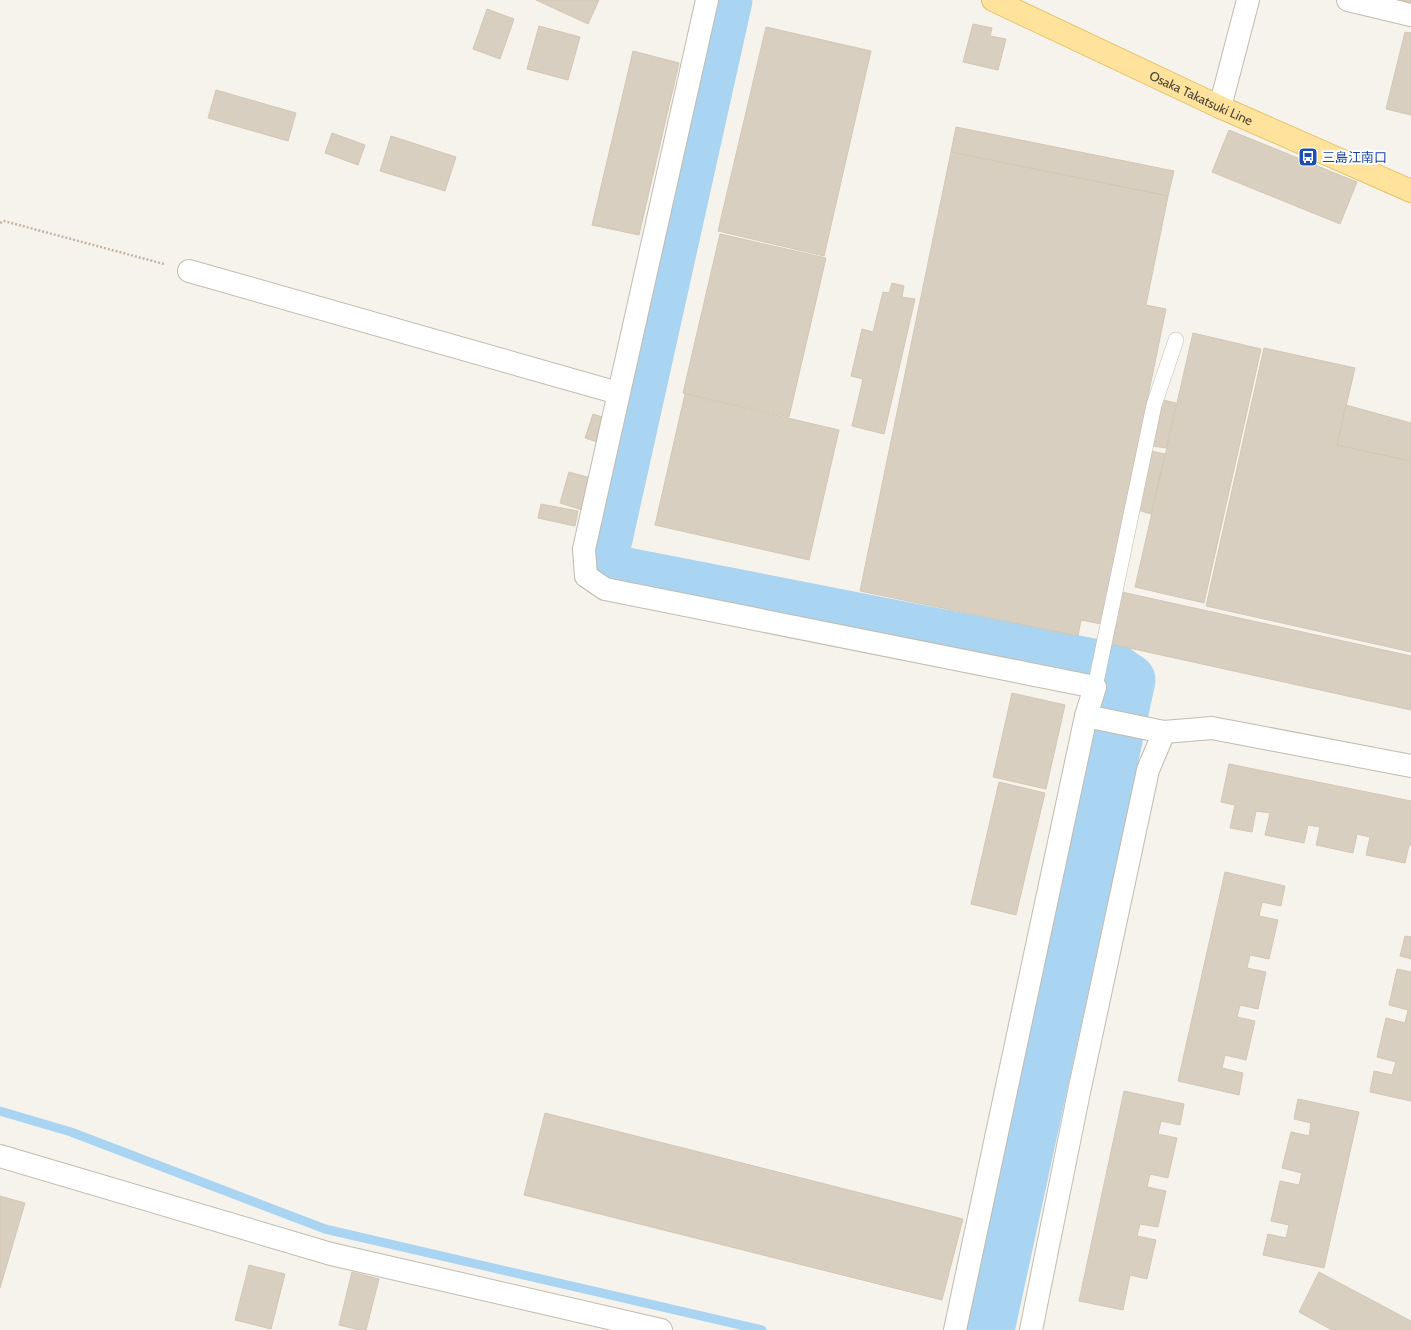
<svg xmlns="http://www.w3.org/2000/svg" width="1411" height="1330" font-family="Cabin,'Noto Sans JP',sans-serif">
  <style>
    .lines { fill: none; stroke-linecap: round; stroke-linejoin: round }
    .stream { stroke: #a9d4f2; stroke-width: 9 }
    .river { stroke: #a9d4f2; stroke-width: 53 }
    .building { fill: #d8cfc1; stroke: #d3c7b4 }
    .lane-casing { stroke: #c2bbae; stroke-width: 16 }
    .street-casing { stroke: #c2bbae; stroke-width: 24 }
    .primary-casing { stroke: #e6c16a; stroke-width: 24 }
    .path { stroke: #c4b79f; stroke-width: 2.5; stroke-dasharray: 2 2; stroke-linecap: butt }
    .lane { stroke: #fff; stroke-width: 15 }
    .street { stroke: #fff; stroke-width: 22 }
    .primary { stroke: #ffe39c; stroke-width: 22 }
    .labels { text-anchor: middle; stroke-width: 4; stroke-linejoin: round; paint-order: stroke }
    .street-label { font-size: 13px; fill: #4b4439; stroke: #fff }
    .transit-label { font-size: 13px; fill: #164399; stroke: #fff; text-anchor: start }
  </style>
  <rect width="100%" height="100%" fill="#f6f3ec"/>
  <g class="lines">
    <path class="stream" d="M0 1111 71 1132 325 1229 762 1330"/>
    <path class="river" d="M726 0 602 557 611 571 1113 669 1129 680 988 1330"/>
  </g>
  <g class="building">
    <path d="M536 0H599L588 24Z"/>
    <path d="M1400 0H1411V3L1400 1Z"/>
    <path d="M487 9 514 19 500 59 473 49Z"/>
    <path d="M973 24 992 28 990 36 1006 39 998 70 963 62Z"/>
    <path d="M539 26 580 37 568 80 527 69Z"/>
    <path d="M766 27 871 51 824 256 718 231Z"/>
    <path d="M1405 32 1411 33V115L1386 109Z"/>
    <path d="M633 51 679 63 639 235 592 225Z"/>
    <path d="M216 90 296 113 288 141 208 118Z"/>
    <path d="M956 127 1174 171 1168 196 951 152Z"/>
    <path d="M1229 130 1357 182 1340 224 1212 172Z"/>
    <path d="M332 133 365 145 358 165 325 153Z"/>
    <path d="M391 136 456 157 445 191 380 171Z"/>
    <path d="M951 152 1168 196 1146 305 1166 309 1101 624 1081 620 1078 636 860 591Z"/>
    <path d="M720 234 826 258 789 417 683 393Z"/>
    <path d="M892 283 904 286 902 297 915 299 884 434 852 426 863 379 851 376 862 329 873 332 883 292 889 293Z"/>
    <path d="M1193 333 1261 349 1204 603 1135 587Z"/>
    <path d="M1264 348 1355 368 1337 445 1411 461V652L1206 606Z"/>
    <path d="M685 394 839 430 809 560 655 525Z"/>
    <path d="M1163 400 1176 403 1166 448 1153 446Z"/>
    <path d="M1346 405 1411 423V461L1337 445Z"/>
    <path d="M593 414 605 418 597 442 585 438Z"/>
    <path d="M1151 451 1165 454 1151 514 1138 510Z"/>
    <path d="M569 472 591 478 582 510 560 503Z"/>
    <path d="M541 504 578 511 575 526 538 518Z"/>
    <path d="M1122 592 1411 656V710L1111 644Z"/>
    <path d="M1012 693 1065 705 1046 789 993 777Z"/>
    <path d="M1229 764 1411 801V845H1409L1405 863 1366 855 1370 837 1357 834 1353 853 1316 845 1320 827 1308 825 1304 843 1265 835 1270 813 1256 811 1252 832 1230 828 1235 805 1221 802Z"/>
    <path d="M999 782 1045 793 1016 915 971 904Z"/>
    <path d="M1225 872 1285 886 1281 906 1262 902 1259 916 1278 920 1269 959 1250 955 1247 968 1266 972 1258 1009 1240 1005 1237 1017 1255 1021 1246 1060 1225 1055 1222 1068 1243 1073 1239 1095 1178 1081Z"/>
    <path d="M1405 936 1411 937V959L1400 956Z"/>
    <path d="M1397 969 1411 972V1101L1370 1092 1374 1071 1392 1075 1396 1062 1377 1057 1386 1018 1405 1023 1408 1010 1389 1005Z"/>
    <path d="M1124 1091 1184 1104 1180 1125 1161 1121 1158 1134 1177 1138 1168 1178 1150 1174 1147 1187 1166 1191 1158 1227 1140 1224 1137 1236 1156 1240 1147 1279 1130 1275 1123 1310 1079 1301Z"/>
    <path d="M1298 1099 1359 1112 1324 1268 1263 1255 1268 1234 1286 1238 1289 1225 1271 1221 1280 1181 1299 1185 1302 1173 1282 1168 1291 1132 1309 1136 1311 1123 1294 1119Z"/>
    <path d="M545 1113 963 1219 942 1300 524 1195Z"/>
    <path d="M0 1196 25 1203 0 1288Z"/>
    <path d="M249 1265 285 1274 271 1329 235 1320Z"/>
    <path d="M352 1272 379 1279 366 1330H359L339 1325Z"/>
    <path d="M1319 1272 1411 1321V1330H1332L1299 1312Z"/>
  </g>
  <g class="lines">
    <defs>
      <path id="lane" d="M1095 687 1154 405 1176 340"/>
      <g id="street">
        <path d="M707 0 584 549 586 576 605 589 1095 687 1086 716 1164 732 1212 728 1411 766"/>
        <path d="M1348 0 1411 15"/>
        <path d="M1220 107 1248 0"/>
        <path d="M189 271 618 393"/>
        <path d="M0 1156 331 1254 661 1330"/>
        <path d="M955 1330 1086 716"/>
        <path d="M1031 1330 1079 1092 1148 770 1164 732"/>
      </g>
      <g id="primary">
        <path id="s1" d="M993 0 1220 107 1411 191"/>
      </g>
    </defs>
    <use href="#lane" class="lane-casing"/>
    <use href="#street" class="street-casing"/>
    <use href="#primary" class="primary-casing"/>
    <path class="path" d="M0 223 4 221 164 264"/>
    <use href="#lane" class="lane"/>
    <use href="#street" class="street"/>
    <use href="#primary" class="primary"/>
  </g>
  <defs>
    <symbol id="bus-square" viewBox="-11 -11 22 22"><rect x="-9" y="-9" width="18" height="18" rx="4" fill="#1a4fb4" stroke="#fff"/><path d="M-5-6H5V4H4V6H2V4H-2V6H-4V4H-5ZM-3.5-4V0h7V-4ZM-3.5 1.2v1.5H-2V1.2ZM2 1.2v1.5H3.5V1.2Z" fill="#fff"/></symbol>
  </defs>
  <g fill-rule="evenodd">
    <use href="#bus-square" x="1297" y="146" width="22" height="22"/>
  </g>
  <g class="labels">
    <g class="street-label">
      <text dy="5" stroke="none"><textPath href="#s1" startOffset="230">Osaka Takatsuki Line</textPath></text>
    </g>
    <g class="transit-label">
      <text x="1322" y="162">三島江南口</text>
    </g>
  </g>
</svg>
